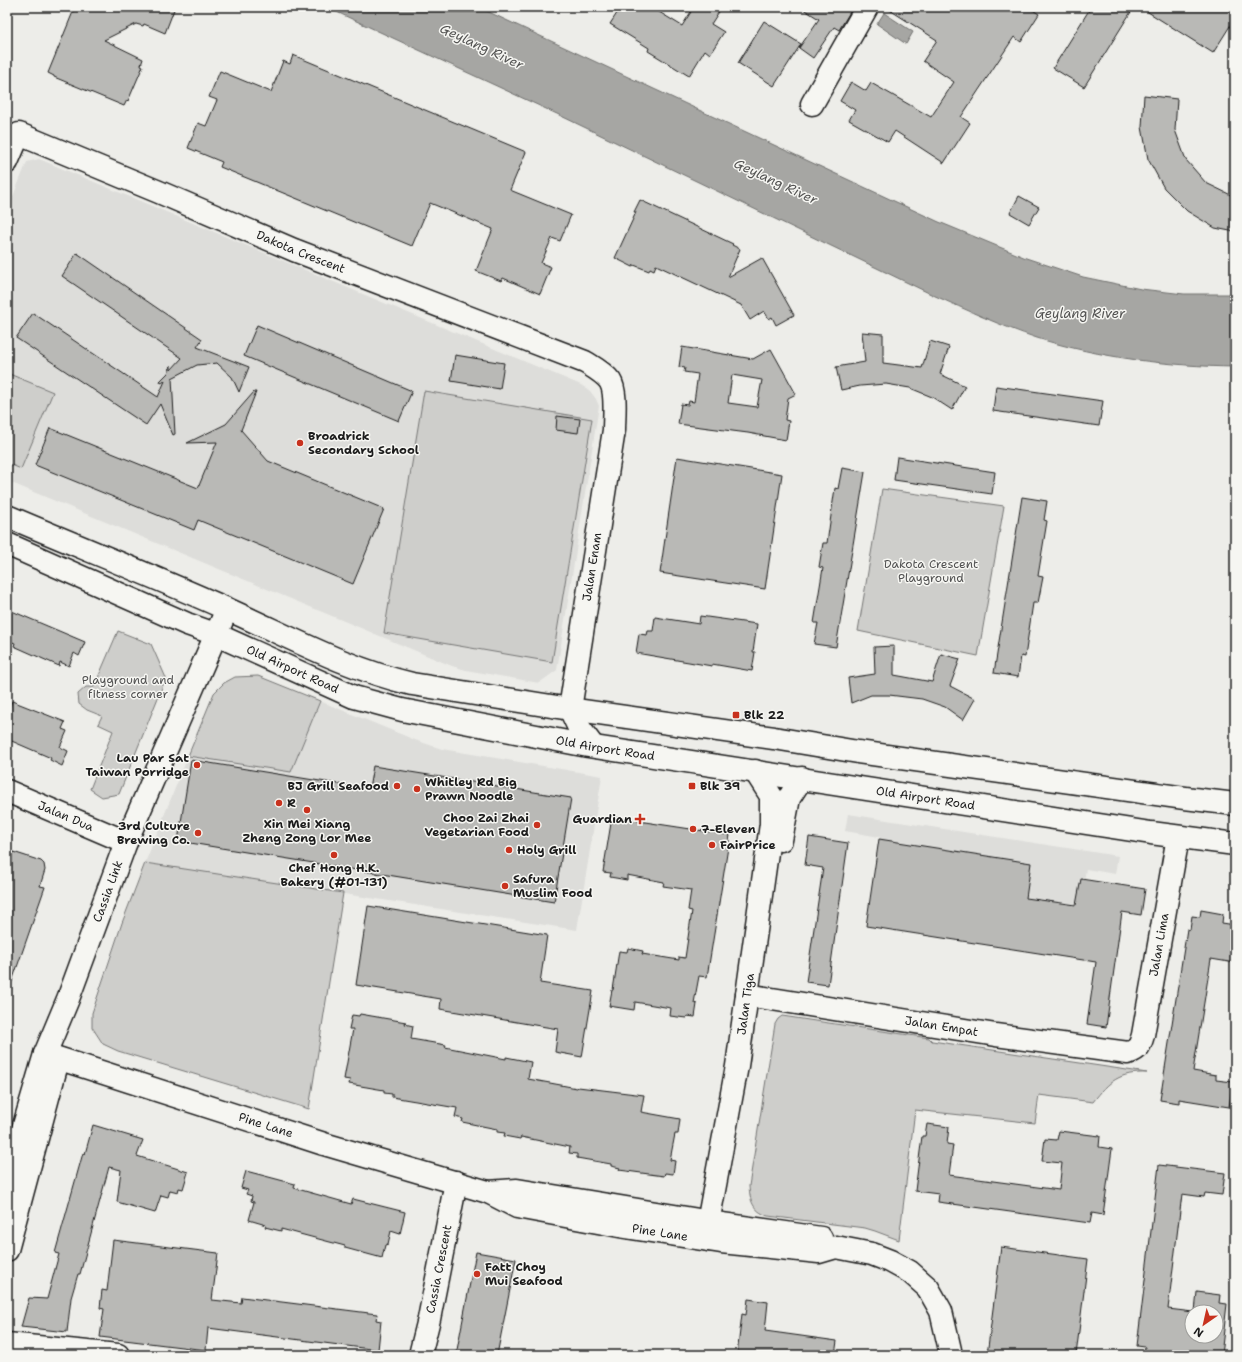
<svg xmlns="http://www.w3.org/2000/svg" width="1242" height="1362" font-family="'Shantell Sans',sans-serif">
  <style>
    .built { fill: #ddddda }
    .green { fill: #cececb; stroke: #757574 }
    .water { fill: #a6a6a3; stroke: #6f6f6d }
    .building { fill: #b9b9b6; stroke: #1c1c1c; fill-rule: evenodd }
    .lines { fill: none; stroke-linecap: round; stroke-linejoin: round }
    .minor-casing { stroke: #1c1c1c; stroke-width: 25 }
    .major-casing { stroke: #1c1c1c; stroke-width: 25 }
    .minor { stroke: #f6f6f2; stroke-width: 22 }
    .major { stroke: #f6f6f2; stroke-width: 22 }
    .poi-dot { fill: #c8321e; stroke: #f6f6f2; stroke-width: 1.5 }
    .labels { text-anchor: middle; stroke-width: 3; stroke-linejoin: round; paint-order: stroke }
    .street-label { font-size: 12px; fill: #1c1c1c; stroke: #f6f6f2 }
    .poi-label { font-size: 12px; font-weight: bold; fill: #1c1c1c; stroke: #f6f6f2; text-anchor: start }
    .park-label { font-size: 12px; fill: #515151; stroke: #f6f6f2 }
    .water-label { font-size: 13px; font-style: italic; fill: #535352; stroke: #f6f6f2 }
  </style>
  <rect width="100%" height="100%" fill="#edede9"/>
  <filter id="ink" filterUnits="userSpaceOnUse"><feTurbulence type="fractalNoise" baseFrequency=".025" numOctaves="2"/><feDisplacementMap in="SourceGraphic" scale="8" xChannelSelector="R" yChannelSelector="G"/><feConvolveMatrix kernelMatrix="1 2 1 2 8 2 1 2 1" color-interpolation-filters="sRGB"/></filter>
  <g filter="url(#ink)">
    <g class="built">
      <path d="M39 159 581 385 590 391 596 399 599 406 557 670 539 683 466 670 452 666 7 481V211L27 162Z"/>
      <path d="M320 701 415 740 442 749 602 776 577 930 145 863 188 756 291 772Z"/>
      <path d="M848 814 1118 856 1115 874 1086 869 1072 955 867 924 880 837 845 831Z"/>
    </g>
    <g class="green">
      <path d="M7 373 53 392 21 469 7 463Z"/>
      <path d="M424 391 592 419 552 662 384 633Z"/>
      <path d="M882 489 1004 506 978 656 858 631Z"/>
      <path d="M118 631 151 644 166 678 119 794 102 797 90 789 113 731 98 724 102 716 87 710 79 704 78 694 86 687H94Z"/>
      <path d="M258 676 320 701 291 772 188 756 214 693 224 683 235 677Z"/>
      <path d="M145 863 343 893 309 1109 118 1051 103 1044 92 1027V1013L122 923Z"/>
      <path d="M782 1016 929 1038 932 1041 1147 1073C1120 1072 1109 1081 1093 1102L1039 1095 1035 1123 915 1110 899 1240 875 1231 865 1228 768 1216C753 1211 750 1201 749 1186L775 1024 778 1019Z"/>
    </g>
    <g class="water">
      <path d="M326 7H478L939 222 1026 258 1083 277 1141 289 1184 294H1235V367C1168 366 1101 358 1037 338 1001 326 967 310 933 295L557 114Z"/>
      <path d="M884 13 913 32 906 44 877 24Z"/>
    </g>
    <g class="building">
      <path d="M75 7H175L165 33 144 24 143 26 136 24 104 40 143 59 141 65 143 66 128 101 127 100 124 106 54 77V76L48 73Z"/>
      <path d="M621 7H651L682 26 694 7H722L711 24 724 32 710 54 705 50 689 76 648 51 649 48 610 24Z"/>
      <path d="M800 7H853L839 30 834 27 813 58 799 48 819 19Z"/>
      <path d="M885 7H1028L1039 14 1021 42 1014 37 961 117 970 123 944 163 895 131 888 142 849 120 855 110 840 101 851 82 866 91 871 83 931 117 954 82 923 61 937 40Z"/>
      <path d="M1091 7H1134L1084 87 1053 68Z"/>
      <path d="M1140 7H1235V18L1213 53Z"/>
      <path d="M764 21 801 44 774 86 738 63Z"/>
      <path d="M293 55 526 152 510 190 571 215 560 241 552 238 541 263 551 267 540 294 503 278 501 281 476 271 493 229 430 203 412 246 220 167 222 162 188 148 198 123 206 126 217 100 209 97 220 71 271 92 283 61 290 64Z"/>
      <path d="M1144 95 1177 99 1175 130 1186 160 1206 183 1235 197V232L1215 228 1187 211 1164 188 1148 159 1142 127Z"/>
      <path d="M1019 196 1039 207 1029 224 1010 213Z"/>
      <path d="M640 200 733 244 732 245 740 249 728 277 762 258 794 315 776 325 772 317 769 319 764 311 750 320 741 305 656 265 654 270 650 268 649 271 634 265 633 267 615 258 633 219 636 212H634Z"/>
      <path d="M77 253 202 339 197 347 249 367 239 392 232 377 217 363 197 365 172 378 175 434 173 435 160 404 146 425 16 338 33 313 158 397 165 381 161 383 160 381 168 373 171 365V370L182 358 62 276Z"/>
      <path d="M257 325 412 391 399 421 244 356Z"/>
      <path d="M862 332 883 334V363L922 368 930 341 949 347 940 374 965 386 952 410 932 397 910 388 886 384 860 386 841 390 836 367 865 362Z"/>
      <path d="M682 347 753 359 771 349 796 394 788 398 785 420 789 421 786 440 748 433 678 424 681 404 688 405 689 401 694 402 698 374 684 372 685 368 679 367ZM732 375 762 380 757 407 728 403Z"/>
      <path d="M455 355 504 363 500 389 451 381Z"/>
      <path d="M996 386 1103 401 1099 426 993 411Z"/>
      <path d="M254 392H256L241 430 268 461 384 509 353 584 198 520 194 530 35 465 50 428 198 488 217 442 187 443 226 424Z"/>
      <path d="M557 416 580 419 578 433 556 430Z"/>
      <path d="M677 457 782 474 765 589 660 573Z"/>
      <path d="M897 457 995 472 992 494 894 480Z"/>
      <path d="M842 468 865 472 836 647 814 644 818 623H814L823 568 819 567 823 543H827L835 488 838 489Z"/>
      <path d="M1022 497 1047 501 1044 520 1047 521 1038 576 1043 577 1038 603H1033L1025 657 1021 656 1018 677 994 673Z"/>
      <path d="M7 609 85 642 79 656 74 653 69 666 60 662 59 666 14 646 15 643 7 640Z"/>
      <path d="M700 616 757 624 753 652H755L752 671 712 664V666L636 653 639 634 647 635 648 631H653L655 617 699 624Z"/>
      <path d="M894 646V675L932 682 941 654 960 659 950 686 975 699 963 720 945 707 922 699 889 695H871L851 703 848 678 875 674 874 647Z"/>
      <path d="M12 701 65 722 62 729 67 731 60 747 68 751 62 766 50 760 51 758 7 739V714Z"/>
      <path d="M191 760 369 789 373 766 571 798 554 902 178 841Z"/>
      <path d="M612 817 730 835 707 977 699 976 694 1003 697 1004 695 1017 687 1016 686 1018 670 1016 671 1008 635 1002 634 1010 609 1006 612 990H613L619 951 627 952 628 948 643 951 642 954 679 960V957L685 958 692 911 688 910 691 890 663 886 664 882 627 875V880L610 877 611 873 603 872Z"/>
      <path d="M809 837 848 843 828 985 806 982 823 868 805 865Z"/>
      <path d="M879 839 1031 863 1026 898 1076 905 1081 879 1145 889 1141 915 1122 912 1106 1027 1087 1024 1096 962 866 926Z"/>
      <path d="M7 850 41 861 44 864 45 870 40 886 45 887 9 990H7Z"/>
      <path d="M368 906 547 935 540 983 593 991 582 1057 555 1052 558 1029 440 1009 441 999 356 985Z"/>
      <path d="M1201 910 1223 914 1222 923 1235 925V963L1211 959 1193 1071 1216 1075V1080L1233 1082 1229 1107 1179 1099V1103L1160 1100 1187 929 1190 930 1192 916 1200 917Z"/>
      <path d="M360 1014 406 1022 405 1024 413 1026 411 1039 446 1045 445 1047 506 1059V1057L531 1062 528 1079 577 1088 578 1087 644 1095 641 1112 680 1119 678 1134H675L670 1160 675 1161 673 1174 665 1173 664 1176 619 1170 620 1168 611 1166V1164L577 1158V1154L569 1153 570 1147 521 1137 520 1139 504 1136 505 1133 497 1132V1129L462 1122 463 1119 455 1117 457 1108 392 1097V1094L384 1093V1090L349 1084 350 1080 344 1079 353 1029H349L352 1015 359 1016Z"/>
      <path d="M927 1124 949 1127 947 1144 953 1145 949 1175 1059 1190 1062 1163 1042 1161 1045 1139 1057 1140 1059 1131 1100 1136 1099 1147 1112 1149 1103 1215 1092 1213 1090 1223 938 1202 939 1194 915 1191 922 1136H925Z"/>
      <path d="M93 1125 143 1140 137 1156 188 1172 183 1189 179 1188 178 1192 170 1190 168 1197 161 1195 155 1213 117 1202 121 1170 109 1167 80 1274H78L71 1298 67 1332 21 1327 29 1298 47 1299 59 1254 55 1253 83 1153 85 1154Z"/>
      <path d="M1159 1165 1225 1173 1222 1195 1205 1193 1204 1197 1182 1194 1168 1309 1193 1312 1192 1336H1216V1312H1195L1197 1292 1220 1295 1219 1303 1227 1304 1221 1355H1144L1145 1347 1137 1346Z"/>
      <path d="M246 1171 295 1184 294 1188 351 1204 353 1199 405 1212 400 1234 391 1231 388 1244 385 1245 382 1258 345 1248V1246L281 1229V1231L265 1227 266 1225 249 1220 254 1202 251 1201 252 1196 246 1194 248 1190 241 1188Z"/>
      <path d="M113 1240 218 1253 212 1300 241 1303 242 1297 377 1314 376 1320 381 1321 378 1350 208 1328 206 1350 100 1337 104 1309 100 1308 102 1290 107 1291Z"/>
      <path d="M1001 1247 1088 1259 1076 1355H987Z"/>
      <path d="M476 1252 516 1259 497 1355H456Z"/>
      <path d="M748 1299 768 1302 765 1331 837 1341 835 1355H737L742 1314 746 1315Z"/>
    </g>
    <g class="lines">
      <defs>
        <g id="minor">
          <path d="M812 104 867 7"/>
          <path id="s1" d="M7 162 19 134 159 192 294 250 585 362C593 367 604 373 610 381 617 392 614 417 614 430L570 709 578 726 593 746"/>
          <path id="s2" d="M7 791 126 842"/>
          <path d="M781 840 789 798 802 778"/>
          <path id="s3" d="M747 995 996 1035 1128 1053C1139 1049 1140 1046 1143 1035L1178 837"/>
          <path id="s4" d="M45 1054 324 1144 488 1192 517 1207 625 1227 721 1242 819 1252 836 1247 872 1254 890 1261 910 1272 928 1288 941 1311 950 1350V1355"/>
          <path id="s5" d="M7 1183 45 1054 68 999 126 842 227 609"/>
          <path d="M488 1192 517 1190 723 1224 821 1238"/>
          <path id="s6" d="M709 1240 710 1212 737 1066 771 824V796L755 771"/>
          <path d="M7 1250 57 1064"/>
          <path d="M7 1344 118 1355"/>
          <path id="s7" d="M420 1355 429 1319 456 1182"/>
        </g>
        <g id="major">
          <path d="M7 516C80 547 155 577 227 609 288 636 347 669 412 684L570 709 774 738 858 752 1185 798 1235 804"/>
          <path id="s8" d="M7 544 187 624 215 634 354 697 402 710 588 746 1151 833 1235 844"/>
        </g>
      </defs>
      <use href="#minor" class="minor-casing"/>
      <use href="#major" class="major-casing"/>
      <use href="#minor" class="minor"/>
      <use href="#major" class="major"/>
    </g>
  </g>
  <g class="poi-dot">
    <circle cx="300" cy="443" r="4"/>
    <rect x="732" y="711" width="8" height="8" rx="2"/>
    <circle cx="197" cy="765" r="4"/>
    <circle cx="397" cy="786" r="4"/>
    <rect x="688" y="782" width="8" height="8" rx="2"/>
    <circle cx="417" cy="789" r="4"/>
    <circle cx="279" cy="803" r="4"/>
    <circle cx="307" cy="810" r="4"/>
    <path d="M638 813h4v4h4v4h-4v4h-4v-4h-4v-4h4z"/>
    <circle cx="537" cy="825" r="4"/>
    <circle cx="693" cy="829" r="4"/>
    <circle cx="198" cy="833" r="4"/>
    <circle cx="712" cy="845" r="4"/>
    <circle cx="509" cy="850" r="4"/>
    <circle cx="334" cy="855" r="4"/>
    <circle cx="505" cy="886" r="4"/>
    <circle cx="477" cy="1274" r="4"/>
  </g>
  <g class="labels">
    <g class="street-label">
      <text dy="4" stroke="none"><textPath href="#s1" startOffset="336">Dakota Crescent</textPath></text>
      <text transform="translate(592 567) rotate(-81)" y="4">Jalan Enam</text>
      <text dy="4" stroke="none"><textPath href="#s8" startOffset="312">Old Airport Road</textPath></text>
      <text dy="4" stroke="none"><textPath href="#s8" startOffset="636">Old Airport Road</textPath></text>
      <text dy="4" stroke="none"><textPath href="#s8" startOffset="960">Old Airport Road</textPath></text>
      <text dy="4" stroke="none"><textPath href="#s2" startOffset="64">Jalan Dua</textPath></text>
      <text dy="4" stroke="none"><textPath href="#s5" startOffset="309">Cassia Link</textPath></text>
      <text dy="4" stroke="none"><textPath href="#s3" startOffset="502">Jalan Lima</textPath></text>
      <text dy="4" stroke="none"><textPath href="#s6" startOffset="239">Jalan Tiga</textPath></text>
      <text dy="4" stroke="none"><textPath href="#s3" startOffset="197">Jalan Empat</textPath></text>
      <text dy="4" stroke="none"><textPath href="#s4" startOffset="232">Pine Lane</textPath></text>
      <text dy="4" stroke="none"><textPath href="#s4" startOffset="642">Pine Lane</textPath></text>
      <text dy="4" stroke="none"><textPath href="#s7" startOffset="88">Cassia Crescent</textPath></text>
    </g>
    <g class="poi-label">
      <text x="308" y="440">Broadrick<tspan x="308" dy="14">Secondary School</tspan></text>
      <text x="744" y="719">Blk 22</text>
      <text x="189" y="762" text-anchor="end">Lau Par Sat<tspan x="189" dy="14">Taiwan Porridge</tspan></text>
      <text x="425" y="786">Whitley Rd Big<tspan x="425" dy="14">Prawn Noodle</tspan></text>
      <text x="389" y="790" text-anchor="end">BJ Grill Seafood</text>
      <text x="700" y="790">Blk 39</text>
      <text x="287" y="807">R</text>
      <text x="529" y="822" text-anchor="end">Choo Zai Zhai<tspan x="529" dy="14">Vegetarian Food</tspan></text>
      <text x="632" y="823" text-anchor="end">Guardian</text>
      <text x="307" y="828" text-anchor="middle">Xin Mei Xiang<tspan x="307" dy="14">Zheng Zong Lor Mee</tspan></text>
      <text x="190" y="830" text-anchor="end">3rd Culture<tspan x="190" dy="14">Brewing Co.</tspan></text>
      <text x="701" y="833">7-Eleven</text>
      <text x="720" y="849">FairPrice</text>
      <text x="517" y="854">Holy Grill</text>
      <text x="334" y="872" text-anchor="middle">Chef Hong H.K.<tspan x="334" dy="14">Bakery (#01-131)</tspan></text>
      <text x="513" y="883">Safura<tspan x="513" dy="14">Muslim Food</tspan></text>
      <text x="485" y="1271">Fatt Choy<tspan x="485" dy="14">Mui Seafood</tspan></text>
    </g>
    <g class="park-label">
      <text x="931" y="568">Dakota Crescent<tspan x="931" dy="14">Playground</tspan></text>
      <text x="128" y="684">Playground and<tspan x="128" dy="14">fitness corner</tspan></text>
    </g>
    <g class="water-label">
      <text transform="translate(482 46) rotate(25)" y="5">Geylang River</text>
      <text transform="translate(776 181) rotate(25)" y="5">Geylang River</text>
      <text x="1080" y="318">Geylang River</text>
    </g>
  </g>
  <rect width="1242" height="1362" fill="none" stroke="#f6f6f2" stroke-width="24"/>
  <rect x="12" y="12" width="1218" height="1338" fill="none" stroke="#1c1c1c" stroke-width="1.5" filter="url(#ink)"/>
  <g transform="translate(1204 1324) rotate(214)"><circle r="19" fill="#f6f6f2" stroke="#9f9f9c"/>
  <path d="M0-3L7 15L0 10L-7 15Z" fill="#c8321e"/>
  <text y="-6" font-size="11" font-weight="bold" text-anchor="middle" fill="#1c1c1c">N</text>
  </g>
</svg>
